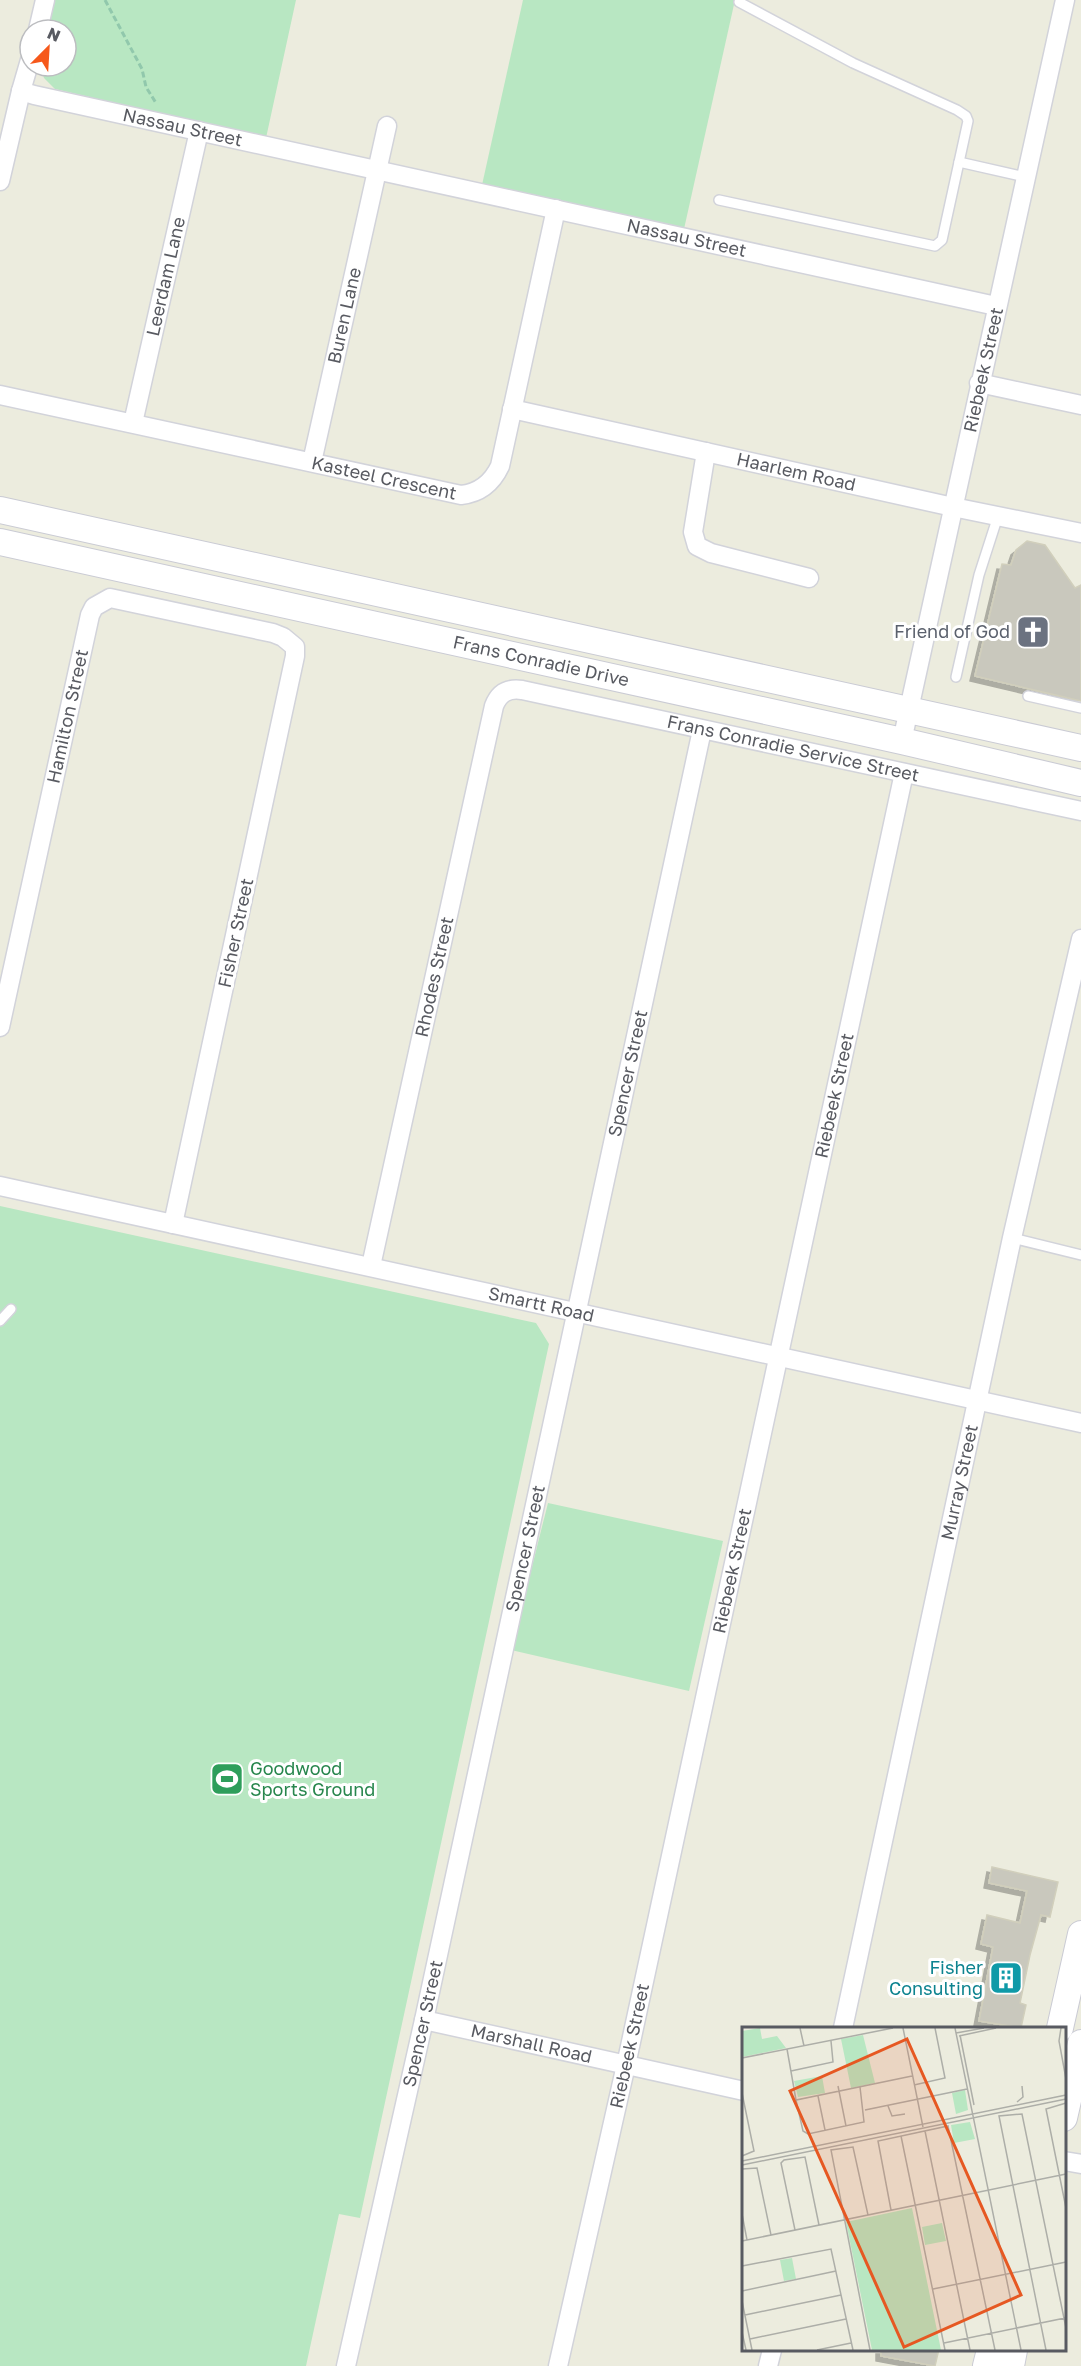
<svg xmlns="http://www.w3.org/2000/svg" width="1081" height="2366" font-family="'Golos Text',sans-serif">
  <style>
    .green { fill: #b8e7c2 }
    .building { fill: #c9c8bd; stroke: #d1cfbc; stroke-width: 1.5; filter: url(#shadow) }
    .lines { fill: none; stroke-linecap: round; stroke-linejoin: round }
    .service-casing { stroke: #d2d3da; stroke-width: 12 }
    .minor-casing { stroke: #d2d3da; stroke-width: 21 }
    .secondary-casing { stroke: #cacbd4; stroke-width: 28 }
    .path { stroke: #91c8ac; stroke-width: 3; stroke-dasharray: 6 3; stroke-linecap: butt }
    .service { stroke: #fff; stroke-width: 9 }
    .minor { stroke: #fff; stroke-width: 18 }
    .secondary { stroke: #fff; stroke-width: 26 }
    .labels { text-anchor: middle; stroke-width: 6; stroke-linejoin: round; paint-order: stroke }
    .street-label { font-size: 18px; fill: #585a61; stroke: #fff }
    .worship-label { font-size: 18px; fill: #5b616d; stroke: #fff; text-anchor: end }
    .leisure-label { font-size: 18px; fill: #27864d; stroke: #fff; text-anchor: start }
    .culture-label { font-size: 18px; fill: #0d838f; stroke: #fff; text-anchor: end }
    .inset-road { fill: none; stroke: #adaea8; stroke-width: 1.5 }
    .view { fill: #e65822; fill-opacity: 0.15; stroke: #e65822; stroke-width: 3 }
    .inset-edge { fill: none; stroke: #585a61; stroke-width: 3 }
  </style>
  <defs>
    <filter id="shadow"><feDropShadow dx="-5" dy="5" stdDeviation="0" flood-color="#0004"/></filter>
  </defs>
  <rect width="100%" height="100%" fill="#ececde"/>
  <g class="green">
    <path d="M53 0H296L266 138 55 89 44 78 40 66H66V30H47Z"/>
    <path d="M523 0H735L684 229 482 185Z"/>
    <path d="M0 1206 536 1323 549 1344 360 2218 339 2214 306 2366H0Z"/>
    <path d="M548 1503 723 1541 689 1691 511 1650Z"/>
  </g>
  <g class="building">
    <path d="M1027 541 1045 545 1075 588 1081 585V701L975 676 1002 564 1011 565 1016 550Z"/>
    <path d="M992 1867 1058 1882 1050 1917 1041 1915 1030 1955 1020 2003 1026 2005 1021 2028 979 2021 993 1947 981 1944 987 1915 1020 1923 1027 1891 989 1883Z"/>
    <path d="M881 2349H939L935 2366 881 2356Z"/>
  </g>
  <g class="lines">
    <defs>
      <g id="service">
        <path d="M959 162 1025 177"/>
        <path d="M719 200 935 246 942 240 968 121 966 116 957 110 853 63 739 2"/>
        <path d="M956 677 979 575 998 516"/>
        <path d="M1028 696 1081 708"/>
        <path d="M1012 1238 1081 1255"/>
        <path d="M0 1321 11 1309"/>
      </g>
      <g id="minor">
        <path d="M38 30 45 0"/>
        <path id="s1" d="M30 60 21 91 34 95 996 306"/>
        <path d="M0 181 21 91"/>
        <path d="M979 383 1081 405"/>
        <path id="s2" d="M0 395 461 495C480 493 492 483 500 466L556 209"/>
        <path id="s3" d="M512 409 953 507 1081 533"/>
        <path id="s4" d="M133 423 199 131"/>
        <path d="M706 452 693 532 697 546 711 553 809 578"/>
        <path id="s5" d="M312 462 387 126"/>
        <path id="s6" d="M902 741 1065 0"/>
        <path id="s7" d="M0 1027 90 615 94 607 110 598 273 633 283 637 295 647V656L173 1224"/>
        <path id="s8" d="M0 1186 1081 1423"/>
        <path id="s9" d="M371 1266 494 706C499 693 508 688 522 690L1081 811"/>
        <path id="s10" d="M424 2020 744 2091"/>
        <path id="s11" d="M843 2028 1012 1238 1081 939"/>
        <path d="M1064 2161 1081 2164"/>
        <path id="s12" d="M346 2366 424 2020 702 730"/>
        <path id="s13" d="M558 2366 626 2065 904 773"/>
        <path d="M768 2366 772 2350"/>
      </g>
      <g id="secondary">
        <path d="M0 510 1081 748"/>
        <path id="s14" d="M0 542 902 741 1081 783"/>
        <path d="M1060 2028 1081 1934"/>
        <path d="M1064 2118 1081 2043"/>
        <path d="M986 2366 990 2350"/>
        <path d="M1011 2366 1014 2350"/>
      </g>
    </defs>
    <use href="#service" class="service-casing"/>
    <use href="#minor" class="minor-casing"/>
    <use href="#secondary" class="secondary-casing"/>
    <path class="path" d="M105 0 142 69 146 87 156 103"/>
    <use href="#service" class="service"/>
    <use href="#minor" class="minor"/>
    <use href="#secondary" class="secondary"/>
  </g>
  <defs>
    <symbol id="church-square" viewBox="-11 -11 22 22"><rect x="-9" y="-9" width="18" height="18" rx="4" fill="#6b7280" stroke="#fff"/><path d="M-1.2-6h2.4v3.5h3.3v2.4h-3.3V6h-2.4V-.1h-3.3v-2.4h3.3Z" fill="#fff"/></symbol>
    <symbol id="stadium-square" viewBox="-11 -11 22 22"><rect x="-9" y="-9" width="18" height="18" rx="4" fill="#2e9e5b" stroke="#fff"/><path d="M0-5a6.5 5 0 1 0 0 10a6.5 5 0 1 0 0-10ZM-3.5-1.8h7v3.6h-7Z" fill="#fff"/></symbol>
    <symbol id="building-square" viewBox="-11 -11 22 22"><rect x="-9" y="-9" width="18" height="18" rx="4" fill="#0f9aa8" stroke="#fff"/><path d="M-4-6H4V6H1V3H-1V6H-4ZM-2.5-4.3h1.7v1.8h-1.7ZM.8-4.3h1.7v1.8H.8ZM-2.5-1h1.7V.8h-1.7ZM.8-1h1.7V.8H.8Z" fill="#fff"/></symbol>
  </defs>
  <g fill-rule="evenodd">
    <use href="#church-square" x="1014" y="613" width="38" height="38"/>
    <use href="#stadium-square" x="208" y="1760" width="38" height="38"/>
    <use href="#building-square" x="987" y="1959" width="38" height="38"/>
  </g>
  <g class="labels">
    <g class="street-label">
      <text dy="6" stroke="none"><textPath href="#s1" startOffset="198">Nassau Street</textPath></text>
      <text dy="6" stroke="none"><textPath href="#s1" startOffset="714">Nassau Street</textPath></text>
      <text dy="6" stroke="none"><textPath href="#s4" startOffset="150">Leerdam Lane</textPath></text>
      <text dy="6" stroke="none"><textPath href="#s5" startOffset="150">Buren Lane</textPath></text>
      <text dy="6" stroke="none"><textPath href="#s6" startOffset="380">Riebeek Street</textPath></text>
      <text dy="6" stroke="none"><textPath href="#s3" startOffset="291">Haarlem Road</textPath></text>
      <text dy="6" stroke="none"><textPath href="#s2" startOffset="393">Kasteel Crescent</textPath></text>
      <text dy="6" stroke="none"><textPath href="#s14" startOffset="554">Frans Conradie Drive</textPath></text>
      <text dy="6" stroke="none"><textPath href="#s7" startOffset="318">Hamilton Street</textPath></text>
      <text dy="6" stroke="none"><textPath href="#s9" startOffset="886">Frans Conradie Service Street</textPath></text>
      <text transform="translate(236 933) rotate(-78)" y="6">Fisher Street</text>
      <text dy="6" stroke="none"><textPath href="#s9" startOffset="296">Rhodes Street</textPath></text>
      <text dy="6" stroke="none"><textPath href="#s12" startOffset="1323">Spencer Street</textPath></text>
      <text dy="6" stroke="none"><textPath href="#s13" startOffset="1300">Riebeek Street</textPath></text>
      <text dy="6" stroke="none"><textPath href="#s8" startOffset="554">Smartt Road</textPath></text>
      <text dy="6" stroke="none"><textPath href="#s11" startOffset="558">Murray Street</textPath></text>
      <text dy="6" stroke="none"><textPath href="#s12" startOffset="837">Spencer Street</textPath></text>
      <text dy="6" stroke="none"><textPath href="#s13" startOffset="814">Riebeek Street</textPath></text>
      <text dy="6" stroke="none"><textPath href="#s12" startOffset="351">Spencer Street</textPath></text>
      <text dy="6" stroke="none"><textPath href="#s10" startOffset="110">Marshall Road</textPath></text>
      <text dy="6" stroke="none"><textPath href="#s13" startOffset="328">Riebeek Street</textPath></text>
    </g>
    <g class="worship-label">
      <text x="1010" y="638">Friend of God</text>
    </g>
    <g class="leisure-label">
      <text x="250" y="1775">Goodwood<tspan x="250" dy="21">Sports Ground</tspan></text>
    </g>
    <g class="culture-label">
      <text x="983" y="1974">Fisher<tspan x="983" dy="21">Consulting</tspan></text>
    </g>
  </g>
  <g transform="translate(742 2027)">
    <rect width="324" height="324" fill="#ececde"/>
    <path d="M18 1 20 12 35 9 44 21 0 30V4ZM121 8 133 56 109 61 99 12ZM80 49 83 66 56 70 52 54ZM223 63 226 83 214 87 210 66ZM228 95 233 112 212 116 209 98ZM170 181 199 323H130L104 195ZM200 196 204 214 183 218 180 200ZM50 231 54 252 42 254 38 233Z" fill="#b8e7c2"/>
    <path class="inset-road" d="M58 1 62 19M161 1 181 100M213 1 279 323M319 1 317 14 324 52M214 6 242 1M218 8 232 78M217 9 254 1M45 22 54 73 170 49M0 31 151 1M49 44 91 35 89 14M172 58 203 51 193 1M96 59 104 99M0 66 12 124 0 129M76 69 83 103M54 73 61 104 66 107 122 95 118 60M275 75 281 70 280 59M324 76 304 82 324 181M146 79 150 89 163 87M123 83 225 62M183 104 228 323M159 109 203 323M0 134 324 68M0 138 324 72M0 142 15 141 29 208M149 183 136 114 206 99 253 323M0 187 5 213M126 188 111 120 89 123 128 323M53 203 39 136 42 133 63 130 77 198M0 214 324 147M0 239 89 222 111 323M191 262 324 235M0 264 94 244M0 274 10 323M3 288 99 268M0 305 4 323M8 312 104 292M202 316 323 291M75 323 109 316M304 323 257 89 280 87 324 301"/>
    <path class="view" d="M165 12 279 268 162 320 48 64Z"/>
    <rect width="324" height="324" class="inset-edge"/>
  </g>
  <g transform="translate(48 48) rotate(24)"><circle r="28" fill="#ffffff" stroke="#bcbdc0" stroke-width="1.5"/>
  <path d="M0-4.5L10 22L0 15L-10 22Z" fill="#f6581b"/>
  <text y="-9" font-size="16" font-weight="bold" text-anchor="middle" fill="#585a61">N</text>
  </g>
</svg>
